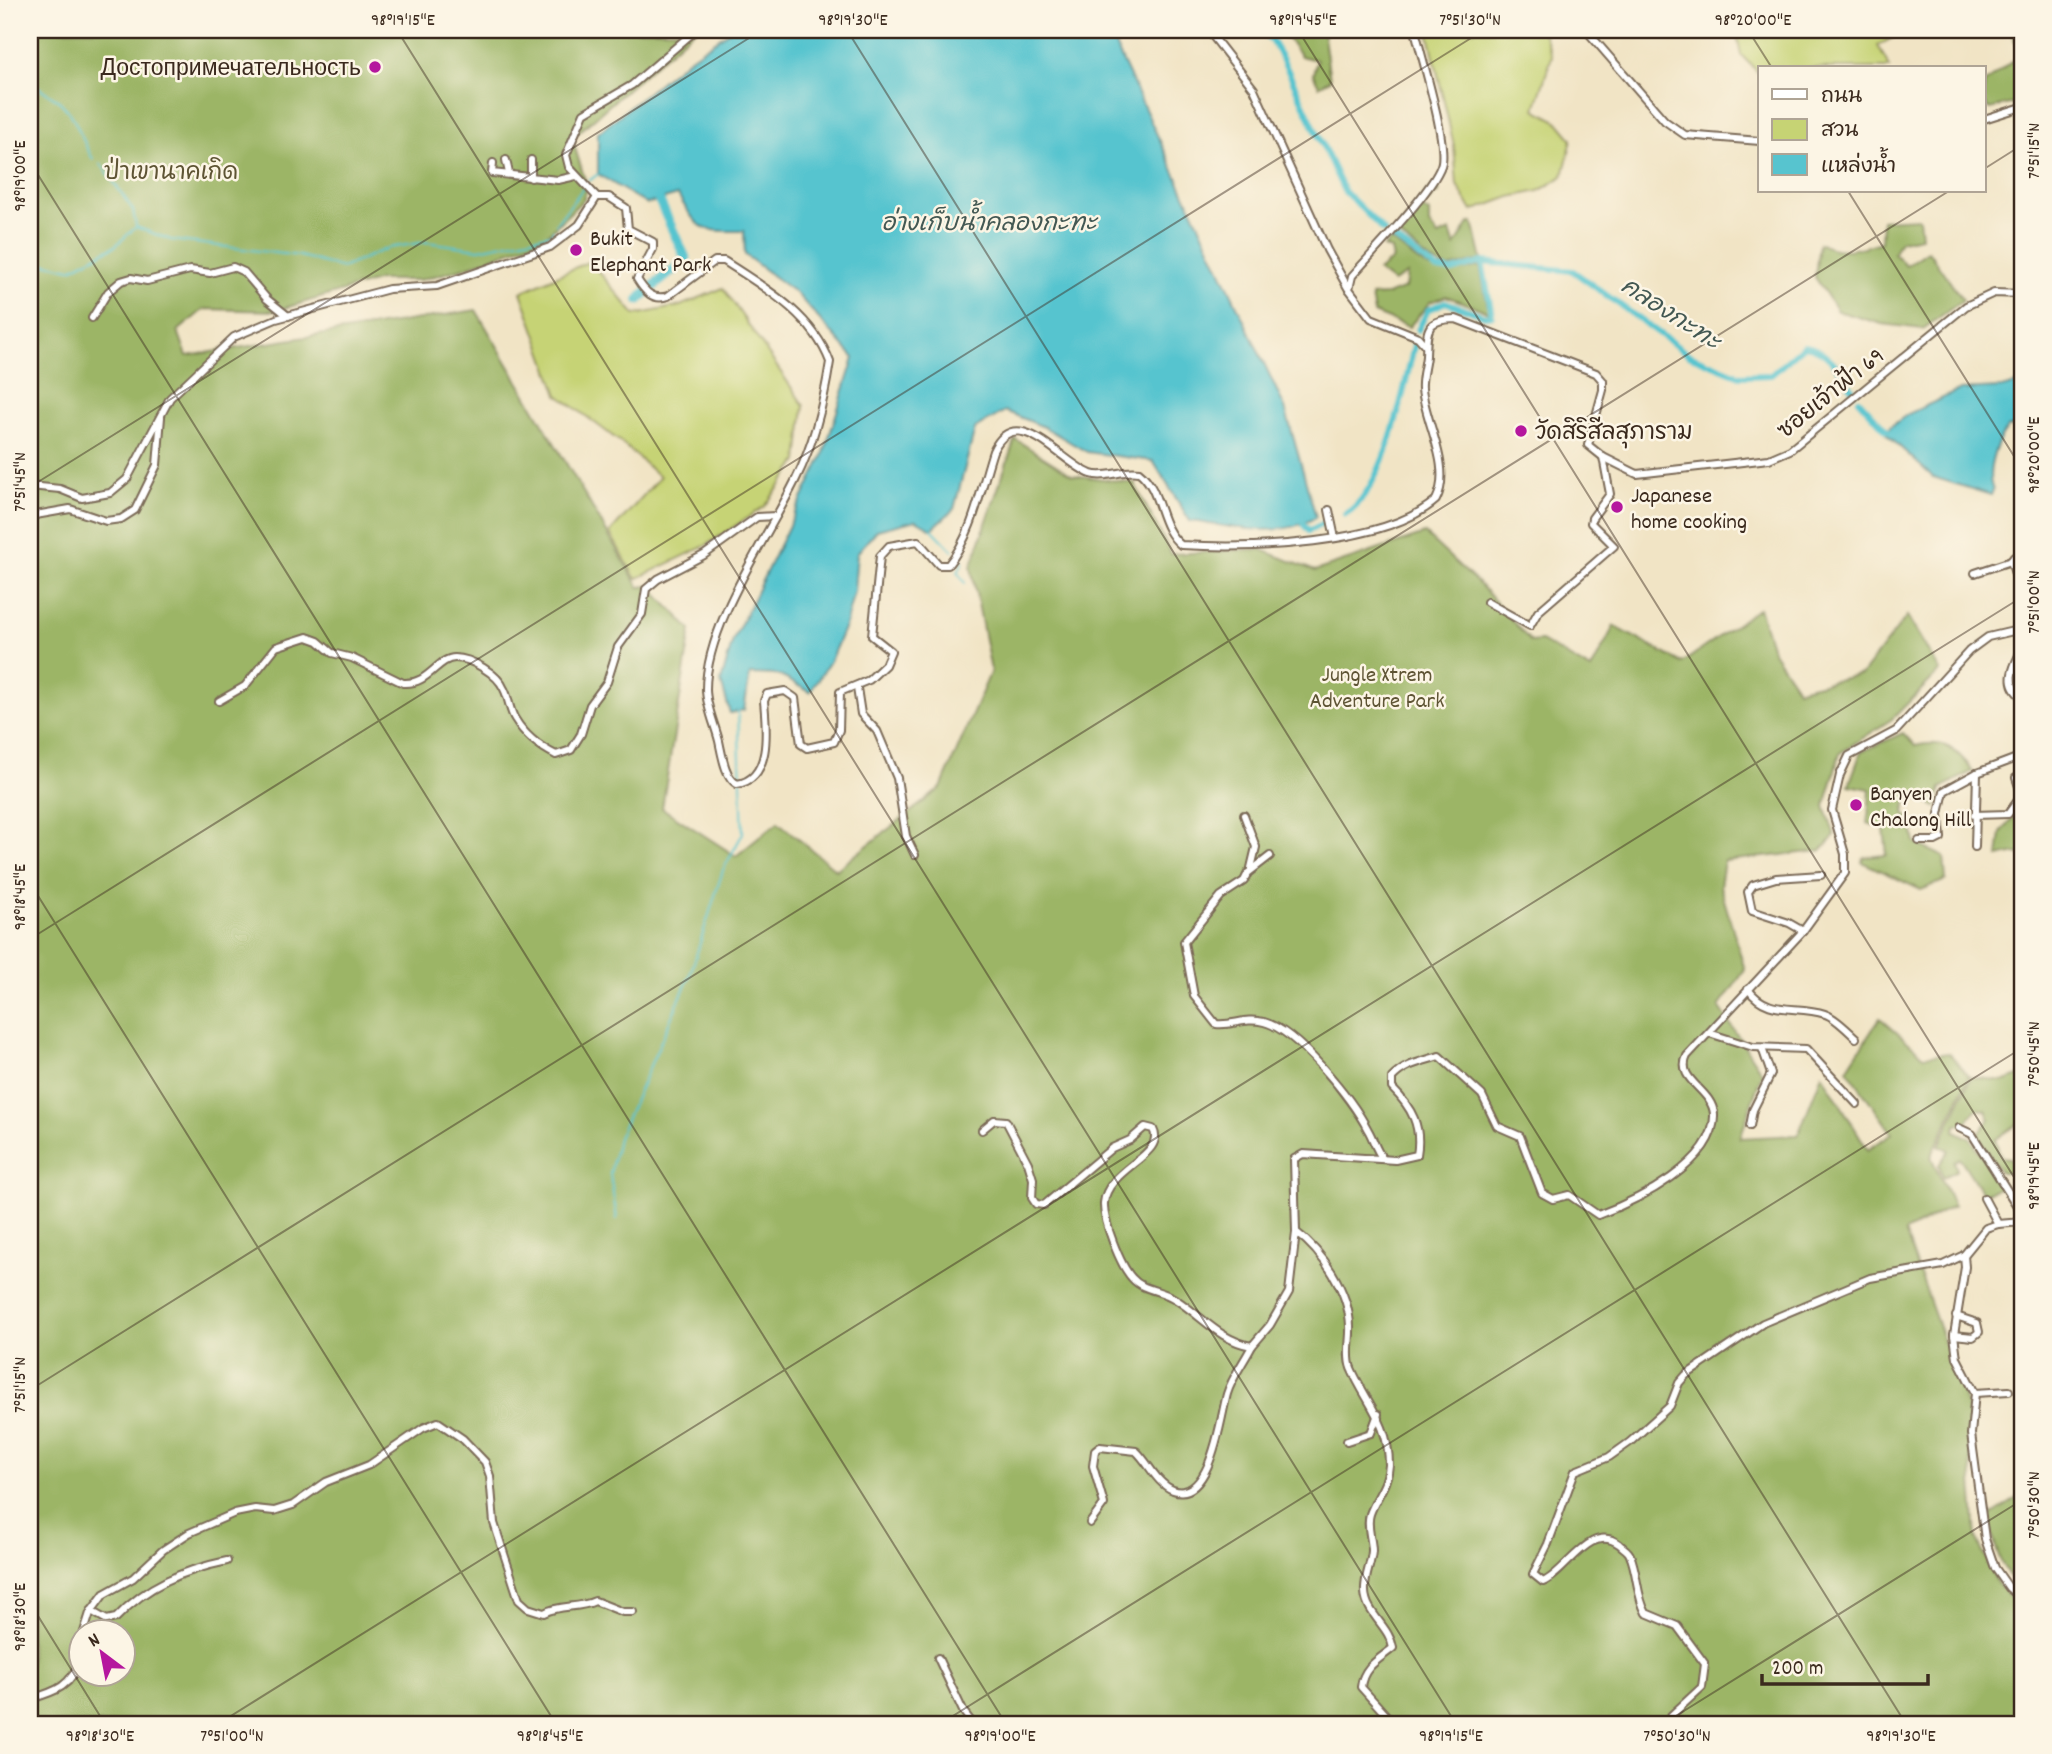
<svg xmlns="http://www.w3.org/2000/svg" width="2052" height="1754" font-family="Dekko,'Playpen Sans Thai',sans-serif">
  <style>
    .green { fill: #c6d374; stroke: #807e49; stroke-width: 2 }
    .forest { fill: #9cb566; stroke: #6c7042; stroke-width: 2; fill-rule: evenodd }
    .water { fill: #57c4cf; stroke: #497776; stroke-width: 2 }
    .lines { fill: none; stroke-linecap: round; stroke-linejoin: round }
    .stream { stroke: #57c4cf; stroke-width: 2 }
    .canal { stroke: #57c4cf; stroke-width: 6 }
    .river { stroke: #57c4cf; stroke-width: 10 }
    .minor-casing { stroke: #7b6b58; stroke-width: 10 }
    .minor { stroke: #fff; stroke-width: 6 }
    .ticks { fill: none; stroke: #3b2a1e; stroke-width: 2; stroke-opacity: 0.45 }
    .poi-dot { fill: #b5179e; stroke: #fcf5e5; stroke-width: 2.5 }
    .labels { text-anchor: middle; stroke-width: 5; stroke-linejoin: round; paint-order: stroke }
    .poi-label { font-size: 23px; fill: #3b2a1e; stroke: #fcf5e5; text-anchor: start }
    .park-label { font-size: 23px; fill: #5e5434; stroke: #fcf5e5 }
    .street-label { font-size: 23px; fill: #3b2a1e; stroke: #fcf5e5 }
    .water-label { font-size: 24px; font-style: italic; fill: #435853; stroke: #fcf5e5 }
    .neatline { fill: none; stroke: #3b2a1e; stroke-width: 2.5 }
    .ticks-label { font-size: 18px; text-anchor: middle; fill: #3b2a1e }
  </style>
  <rect width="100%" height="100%" fill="#fcf5e5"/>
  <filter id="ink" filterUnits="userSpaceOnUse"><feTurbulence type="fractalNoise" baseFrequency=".0143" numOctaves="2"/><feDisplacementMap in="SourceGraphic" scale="14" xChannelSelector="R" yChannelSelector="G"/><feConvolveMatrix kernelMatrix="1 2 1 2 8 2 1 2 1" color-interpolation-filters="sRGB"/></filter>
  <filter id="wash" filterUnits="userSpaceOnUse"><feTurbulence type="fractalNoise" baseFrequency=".00686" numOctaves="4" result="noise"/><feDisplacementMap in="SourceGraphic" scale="28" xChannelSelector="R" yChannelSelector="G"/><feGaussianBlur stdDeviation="1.57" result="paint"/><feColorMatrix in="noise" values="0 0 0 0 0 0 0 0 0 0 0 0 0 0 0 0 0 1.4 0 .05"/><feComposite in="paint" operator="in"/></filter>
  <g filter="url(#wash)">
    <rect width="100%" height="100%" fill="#f1e4c5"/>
    <g class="green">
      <path d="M1428 30H1542L1552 56 1535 109 1557 121 1572 139 1563 176 1539 191 1510 197 1472 211 1457 185 1454 146Z"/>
      <path d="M1736 30H1906L1878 46 1890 68H1760V74L1741 55Z"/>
      <path d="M590 261 635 315 680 306 723 288 804 406 798 461 765 506 705 546 636 579 610 533 660 477 623 444 558 395 521 292Z"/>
    </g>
    <g class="forest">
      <path d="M30 30H694L572 138 587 187 584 199 544 238 464 268 420 280H380L275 311 204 309 178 331 187 356 476 310 639 587 649 586 691 630 662 808 736 856 778 822 836 870 941 788 991 671 971 567 1015 439 1072 475 1134 483 1171 554 1260 549 1315 571 1425 534 1483 588 1531 642 1541 641 1591 670 1614 626 1682 663 1759 608 1773 652 1798 689 1862 674 1907 616 1940 671 1892 719 1840 753 1825 806 1835 836 1820 851 1724 861 1720 886 1745 970 1719 1007 1762 1073 1740 1138 1798 1135 1822 1074 1868 1150 1892 1133 1847 1069 1880 1018 1924 1056 1949 1053 1969 1076 1931 1157 1954 1206 1905 1232 1967 1406 1976 1538 1997 1583 2022 1611V1724H30ZM80 1632H122V1674H80Z"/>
      <path d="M1267 30H1323L1330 80 1319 86 1313 74 1317 60 1301 56 1288 39Z"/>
      <path d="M2010 30H2022V101L1990 109 1984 102V84L2021 54Z"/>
      <path d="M1439 183V193L1432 194 1433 197 1424 205V211L1429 212V224L1438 236 1450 231 1455 246 1469 223 1473 222 1482 260 1448 268 1431 261 1396 233 1428 190Z"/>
      <path d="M1919 218 1921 237 1900 241 1894 253 1906 266 1928 251 1963 300 1923 329 1882 324 1837 311 1815 277 1819 243C1839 255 1860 249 1881 242L1882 220Z"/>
      <path d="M1390 240C1428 267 1431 280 1480 266L1489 312 1446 296 1430 302 1409 327 1374 313 1371 296 1387 295 1405 288 1407 274 1393 282 1378 271 1393 259 1391 250 1384 247Z"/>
      <path d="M1903 733 1915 746C1944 739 1956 748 1973 771L1941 788 1936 807 1912 796 1906 803 1904 813 1911 821 1915 843 1944 857 1946 880 1921 890 1862 862 1864 857 1887 855 1884 829 1868 823 1870 789 1849 785 1861 752Z"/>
      <path d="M2022 806V855L2017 853 1998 857 2001 833Z"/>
      <path d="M2022 1075V1121L1995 1140 2001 1157 2010 1158 2013 1172H2000L1978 1135 1990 1119 1986 1110 1976 1109 1966 1123 1956 1125 1955 1131 1971 1139 2002 1187 1983 1194 1960 1158 1954 1161 1957 1170 1943 1177 1939 1165 1949 1150 1939 1146 1971 1077 2005 1081Z"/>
      <path d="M2018 1498 2022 1505V1592C2001 1572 1994 1544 1988 1517Z"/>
    </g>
    <g class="water">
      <path d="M731 30H1108L1285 408 1316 517C1279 540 1231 526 1190 521L1153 461 1087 452 1044 427 1005 411 975 429 954 509 932 529 916 520 877 530 857 553 854 591 845 626 830 661 810 692 779 675 750 674 744 710 730 713 721 682 733 640 823 456 854 358 796 293 745 255 744 231C701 231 700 232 678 195L646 204 598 174V133L686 61Z"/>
      <path d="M2022 382V426L2009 427C1996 439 1985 473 1993 490L1991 495 1933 477 1886 434 1890 427 1908 414 1960 390 2002 388Z"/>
    </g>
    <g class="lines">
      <g class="stream">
        <path d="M30 81C40 90 54 95 62 104 77 119 82 141 93 159"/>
        <path d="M101 164 133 210 136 226"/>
        <path d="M589 181 598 174"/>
        <path d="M556 224 584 187"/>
        <path d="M30 256 43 263 71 269 115 246 136 227 171 240 300 256 342 268 388 248 426 242 479 249 552 234 553 230"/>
        <path d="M932 529 953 551"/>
        <path d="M960 559 963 561 958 573 965 583"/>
        <path d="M617 1219 610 1174 618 1138 689 978 723 870 743 833 738 711"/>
      </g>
      <g class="canal">
        <path d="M1259 30 1271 40 1283 60 1344 191 1384 231"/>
        <path d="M1392 237 1436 269 1453 271 1482 262 1573 271 1689 355 1740 376 1771 375 1804 346C1828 348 1842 373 1854 392"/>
        <path d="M1418 330 1428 310 1445 302 1485 316 1492 315 1482 262"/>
        <path d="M1859 400 1887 431"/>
        <path d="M1345 514C1385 492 1405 385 1415 341"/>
        <path d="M1304 525 1309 531 1325 522"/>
      </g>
      <path class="river" d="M639 300C653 284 671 274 686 259L659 200"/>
    </g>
  </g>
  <g filter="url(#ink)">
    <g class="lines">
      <defs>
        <g id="minor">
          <path d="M696 30 632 85 584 113 566 155 569 167 597 197H609L626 208 628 229 653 242V249L637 279C645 292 653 301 668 296L715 261H724C764 287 812 314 830 362 824 401 814 443 796 479 768 537 706 624 706 689 706 706 715 725 719 741 722 754 725 778 737 784 773 779 766 725 764 701L767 694 785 691 795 698 801 744 807 748 834 742 839 730 840 692 869 680 885 665 891 651 872 636 880 556 889 546 918 541 939 565H948C973 535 981 487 993 451 1017 400 1061 463 1091 474 1105 479 1123 469 1139 472 1162 490 1158 527 1181 545 1247 549 1384 546 1436 500 1453 467 1425 423 1422 389 1421 378 1425 367 1426 356 1427 330 1425 319 1456 319L1596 373 1603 381V390L1588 445 1603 457 1637 474 1769 459 1790 450 1966 306 1994 293 2022 294"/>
          <path d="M1208 30 1254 89 1327 250 1348 288"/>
          <path d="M1415 30C1422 59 1446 136 1442 162 1438 186 1371 254 1352 276L1349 289 1371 318 1418 337 1425 345"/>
          <path d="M1586 30 1665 121 1685 135 1760 141"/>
          <path d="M1984 119 2022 107"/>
          <path d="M506 160 509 173"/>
          <path d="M493 163 492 173 558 180 576 176"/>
          <path d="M531 178V160"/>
          <path d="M92 318 108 292 121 281 131 278 147 281 190 270 210 273 233 267 244 272 267 299 288 316"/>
          <path d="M30 486 60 489 82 498 110 493 127 479 170 398 234 337 276 319 389 289 437 286 550 247 579 225 597 197"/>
          <path d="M1329 510 1335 538"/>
          <path d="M30 516 70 509 106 521 121 519 135 510 157 465 161 417"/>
          <path d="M2014 557 2011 561 2022 596"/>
          <path d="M1975 573 2011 561"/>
          <path d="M1487 602 1530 626 1538 612 1614 546 1591 523 1592 518 1610 494 1603 457"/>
          <path d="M2022 649C2014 666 2003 683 2022 697"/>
          <path d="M857 688 861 714 877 731 897 778 906 836 915 855"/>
          <path d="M219 701 245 686 276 647 307 637 318 641 332 653 352 658 403 683C429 685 437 658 455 658 471 658 498 674 504 689 509 698 509 710 515 719 524 734 540 747 556 755L571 750 581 734 590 705 607 682 618 647 642 614 646 589 658 579 704 555 757 517 776 516"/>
          <path d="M1244 815 1256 847 1251 868"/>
          <path d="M1974 815 2008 814 2022 795 2016 778 2022 775"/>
          <path d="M1919 841H1935L1941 838 1939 814 1944 791 1977 773 2022 756"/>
          <path d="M1975 847 1977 773"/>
          <path d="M1270 856 1248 873 1244 881 1221 896 1184 942 1194 996 1216 1024C1234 1026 1244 1017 1264 1022 1298 1031 1352 1099 1368 1130 1374 1140 1375 1149 1383 1159"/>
          <path d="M1803 931 1789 923 1752 911 1748 892 1753 885 1776 878 1821 875"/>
          <path d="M1748 989C1768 1017 1796 1004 1825 1014 1835 1017 1847 1030 1856 1038"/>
          <path d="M1709 1033 1753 1047 1806 1049 1857 1104"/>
          <path d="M1750 1126 1753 1110 1771 1074 1762 1048"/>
          <path d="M1959 1128 1972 1134 2022 1214"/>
          <path d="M982 1130 994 1120 1006 1121 1028 1163 1033 1179 1032 1198 1036 1204 1044 1205 1112 1148 1130 1140 1145 1127 1153 1129C1167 1155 1107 1168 1104 1203 1103 1221 1120 1265 1132 1278 1143 1291 1162 1290 1175 1299 1201 1315 1220 1341 1252 1346L1270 1325 1289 1292 1296 1232 1294 1159 1303 1154 1395 1160 1417 1155C1422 1126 1412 1108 1392 1088V1078C1405 1064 1421 1062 1439 1056L1482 1095 1497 1126 1520 1136 1542 1193 1553 1199 1569 1195 1598 1215C1636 1201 1716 1163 1714 1114 1712 1089 1675 1080 1687 1056L1803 931 1845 873V854L1832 810 1840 775 1849 756 1896 731 1969 651 1988 637 2022 629"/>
          <path d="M1984 1198 1998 1224"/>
          <path d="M1296 1232C1323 1252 1349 1292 1350 1326 1351 1339 1346 1355 1351 1368 1366 1403 1389 1422 1389 1465 1388 1485 1376 1497 1370 1514 1366 1526 1372 1539 1372 1551 1371 1565 1364 1577 1365 1592 1366 1614 1390 1627 1393 1648 1378 1660 1363 1667 1361 1687L1394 1724"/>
          <path d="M1964 1255 1965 1267 1954 1335 1957 1358 1975 1393 1971 1434 1985 1539 1995 1568 2009 1588 2022 1599"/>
          <path d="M1954 1335 1973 1337 1979 1332 1977 1323 1956 1316"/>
          <path d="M1975 1393 2009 1391"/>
          <path d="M1347 1441 1371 1433 1378 1414"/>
          <path d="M1090 1523 1104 1504 1093 1466 1095 1451 1100 1447 1136 1451C1149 1463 1156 1483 1173 1490 1211 1504 1221 1415 1227 1394 1232 1377 1244 1362 1252 1346"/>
          <path d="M91 1611 107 1620 116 1618C147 1585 184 1570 227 1561"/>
          <path d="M84 1632 90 1613 104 1594 133 1578 163 1550 189 1533 235 1513 255 1509 274 1511 293 1505 326 1482 369 1465 423 1428 438 1422 463 1439 485 1462 490 1476 494 1523 519 1600 528 1608 544 1613C560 1604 578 1609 595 1601L623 1612H633"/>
          <path d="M938 1658 963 1711 973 1724"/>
          <path d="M30 1699C55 1692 73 1686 80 1658"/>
          <path d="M1662 1724 1702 1687 1705 1664 1677 1626 1646 1613C1636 1595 1638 1574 1630 1555 1628 1550 1623 1548 1619 1544 1590 1522 1566 1573 1543 1582L1533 1574 1548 1544 1575 1471 1609 1457 1630 1442 1670 1406 1679 1383 1686 1375 1763 1323 1870 1278 1943 1265 1964 1255 1986 1228 1998 1224 2022 1222"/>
        </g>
      </defs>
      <use href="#minor" class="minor-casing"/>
      <use href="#minor" class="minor"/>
    </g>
  </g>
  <path class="ticks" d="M397 30 1456 1724M847 30 1906 1724M1298 30 2022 1190M1748 30 1772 68M30 36 39 30M30 162 1006 1724M1984 169 2022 145M1848 191 2022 469M30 487 762 30M30 883 556 1724M30 939 1484 30M30 1390 1949 191M30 1603 105 1724M218 1724 2022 597M940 1724 2022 1048M1663 1724 2022 1500"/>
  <g class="poi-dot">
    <circle cx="375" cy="67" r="7"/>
    <circle cx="576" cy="250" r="7"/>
    <circle cx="1521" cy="431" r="7"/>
    <circle cx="1617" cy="507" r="7"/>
    <circle cx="1856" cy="805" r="7"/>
  </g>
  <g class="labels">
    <g class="poi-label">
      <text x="361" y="75" text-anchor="end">Достопримечательность</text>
      <text x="590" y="245">Bukit<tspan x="590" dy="26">Elephant Park</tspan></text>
      <text x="1535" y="439">วัดสิริสีลสุภาราม</text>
      <text x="1631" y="502">Japanese<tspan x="1631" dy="26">home cooking</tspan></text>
      <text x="1870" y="800">Banyen<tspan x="1870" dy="26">Chalong Hill</tspan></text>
    </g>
    <g class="park-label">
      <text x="171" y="179">ป่าเขานาคเกิด</text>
      <text x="1377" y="681">Jungle Xtrem<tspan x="1377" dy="26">Adventure Park</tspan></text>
    </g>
    <g class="street-label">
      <text transform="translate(1830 392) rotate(-39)" y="8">ซอยเจ้าฟ้า 69</text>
    </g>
    <g class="water-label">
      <text x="989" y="230">อ่างเก็บน้ำคลองกะทะ</text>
      <text transform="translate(1671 313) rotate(33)" y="8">คลองกะทะ</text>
    </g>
  </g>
  <rect width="2052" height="1754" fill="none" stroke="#fcf5e5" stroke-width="77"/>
  <rect x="1758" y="66" width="228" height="126" fill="#fcf5e5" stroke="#afa495" stroke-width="2"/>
  <rect x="1772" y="89" width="35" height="10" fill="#ffffff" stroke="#afa495" stroke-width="2"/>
  <text x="1821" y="102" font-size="21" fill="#3b2a1e">ถนน</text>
  <rect x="1772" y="119" width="35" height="21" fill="#c6d374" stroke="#afa495" stroke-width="2"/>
  <text x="1821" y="136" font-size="21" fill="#3b2a1e">สวน</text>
  <rect x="1772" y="154" width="35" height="21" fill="#57c4cf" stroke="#afa495" stroke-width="2"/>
  <text x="1821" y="172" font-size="21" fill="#3b2a1e">แหล่งน้ำ</text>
  <g transform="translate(102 1653) rotate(328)"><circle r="33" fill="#fcf5e5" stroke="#afa495" stroke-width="2"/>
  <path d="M0-5L12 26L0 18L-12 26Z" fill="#b5179e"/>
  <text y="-10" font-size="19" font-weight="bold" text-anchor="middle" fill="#3b2a1e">N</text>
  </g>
  <path d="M1762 1674v10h166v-10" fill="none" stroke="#3b2a1e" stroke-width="3.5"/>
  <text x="1772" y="1674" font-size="21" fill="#3b2a1e" stroke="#fcf5e5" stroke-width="5" paint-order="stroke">200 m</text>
  <rect x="38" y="38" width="1976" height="1678" class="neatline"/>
  <g class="ticks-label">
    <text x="403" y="25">98°19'15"E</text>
    <text x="853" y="25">98°19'30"E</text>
    <text x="1303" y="25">98°19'45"E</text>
    <text x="1470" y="25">7°51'30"N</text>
    <text x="1753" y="25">98°20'00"E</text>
    <text transform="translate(2033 151) rotate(-90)" y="6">7°51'15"N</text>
    <text transform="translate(19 176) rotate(-90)" y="6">98°19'00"E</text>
    <text transform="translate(2033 455) rotate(-90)" y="6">98°20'00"E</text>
    <text transform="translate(19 482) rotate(-90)" y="6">7°51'45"N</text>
    <text transform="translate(2033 602) rotate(-90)" y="6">7°51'00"N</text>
    <text transform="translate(19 897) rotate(-90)" y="6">98°18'45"E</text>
    <text transform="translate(2033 1054) rotate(-90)" y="6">7°50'45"N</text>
    <text transform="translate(2033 1176) rotate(-90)" y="6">98°19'45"E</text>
    <text transform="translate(19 1385) rotate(-90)" y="6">7°51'15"N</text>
    <text transform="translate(2033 1505) rotate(-90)" y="6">7°50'30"N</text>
    <text transform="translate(19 1617) rotate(-90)" y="6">98°18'30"E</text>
    <text x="100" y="1741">98°18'30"E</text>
    <text x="232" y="1741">7°51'00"N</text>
    <text x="550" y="1741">98°18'45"E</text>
    <text x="1000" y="1741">98°19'00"E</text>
    <text x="1451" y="1741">98°19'15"E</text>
    <text x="1677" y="1741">7°50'30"N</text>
    <text x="1901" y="1741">98°19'30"E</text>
  </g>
</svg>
